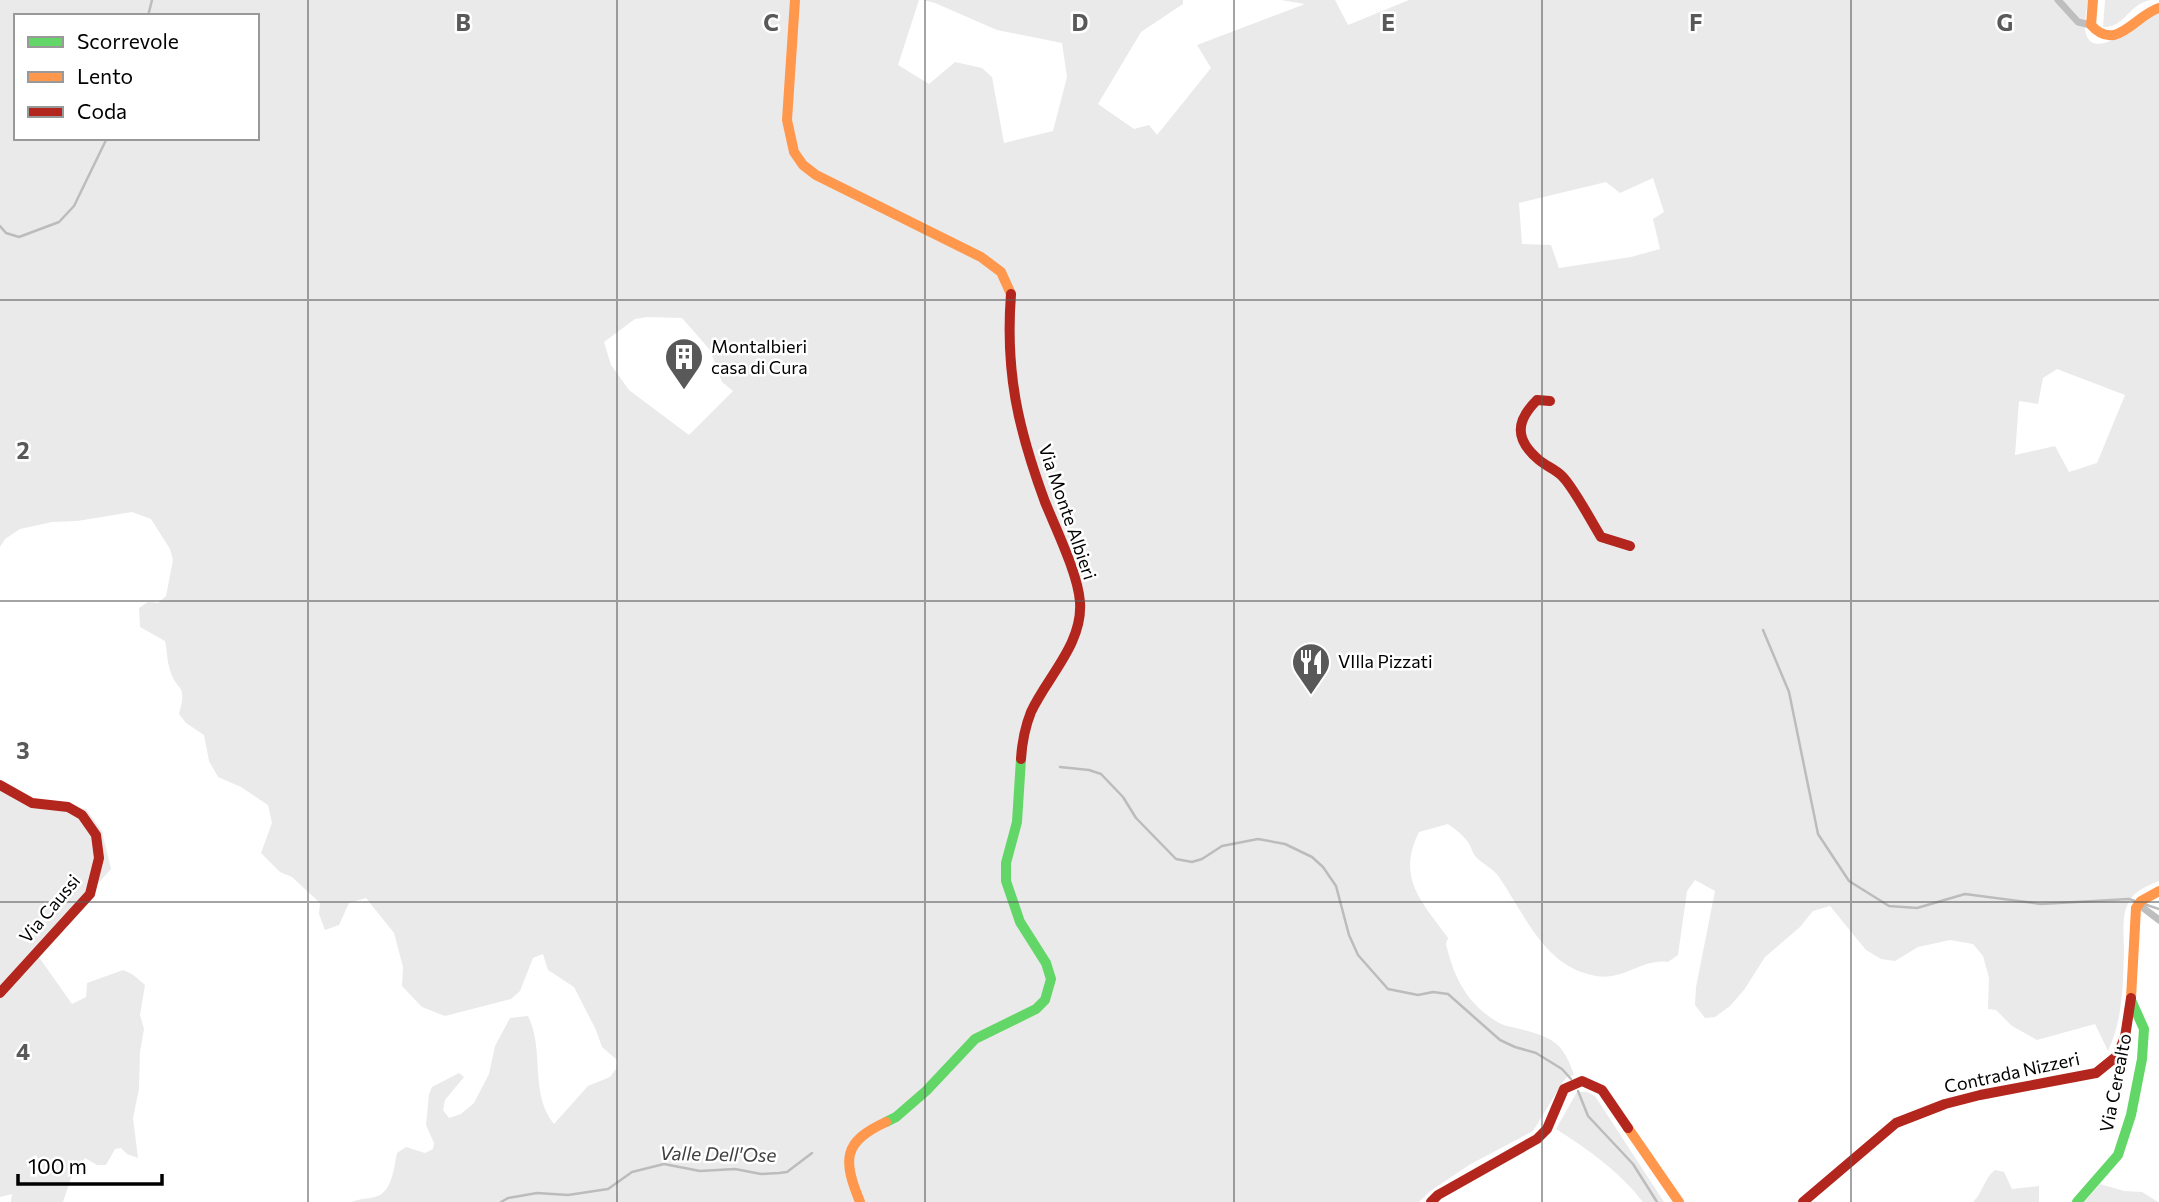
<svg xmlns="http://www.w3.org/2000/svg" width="2159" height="1202" font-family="Commissioner,sans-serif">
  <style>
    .green { fill: #eaeaea; fill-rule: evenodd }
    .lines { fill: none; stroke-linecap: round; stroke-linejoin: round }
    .stream { stroke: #bcbcbc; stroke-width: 2.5 }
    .street { stroke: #bebebe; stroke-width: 7 }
    .fast { stroke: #63d668; stroke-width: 10 }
    .slow { stroke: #ff974d; stroke-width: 10 }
    .jam { stroke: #b3261e; stroke-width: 10 }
    .grid { fill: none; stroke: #595959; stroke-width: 2; stroke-opacity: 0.55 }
    .labels { text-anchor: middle; stroke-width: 5; stroke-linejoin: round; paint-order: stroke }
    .poi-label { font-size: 18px; fill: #000; stroke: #fff; text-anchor: start }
    .street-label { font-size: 18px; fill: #000; stroke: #fff }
    .water-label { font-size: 19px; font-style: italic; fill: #414141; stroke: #fff }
    .grid-label { font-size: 23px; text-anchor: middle; font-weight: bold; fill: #595959; stroke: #fff; stroke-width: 5; stroke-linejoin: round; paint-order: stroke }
  </style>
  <rect width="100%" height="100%" fill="#fff"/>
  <g class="green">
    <path d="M0 0H919L898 65 929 84 955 62 982 68 992 77 1004 143 1053 131 1067 77 1062 43 997 30 935 3 923 0H1183V4L1141 32 1098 104 1134 129 1149 125 1157 135 1211 68 1197 45 1305 4 1281 0H1335L1348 25 1409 0H2088C2087 10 2083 25 2086 34 2094 62 2142 22 2152 14H2159V881C2147 886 2135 890 2129 902 2121 915 2124 935 2124 950 2123 985 2123 1019 2108 1051L2095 1024 2037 1040 2012 1026 1996 1010 1988 1009 1989 978 1983 956 1973 944 1950 940 1918 947 1895 961 1881 959 1866 950 1830 906 1813 911 1800 927 1765 957 1744 990 1730 1006 1715 1017 1705 1018 1695 1005 1696 987 1715 891 1695 880 1687 891 1678 955 1668 962C1643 958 1623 981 1596 976 1544 967 1526 916 1499 877 1493 868 1482 864 1475 856 1472 852 1471 846 1468 842 1463 835 1455 829 1448 824L1419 832C1396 878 1422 902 1448 938L1446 944C1454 978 1467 1004 1499 1023 1505 1026 1513 1027 1520 1029 1553 1038 1563 1042 1574 1075L1567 1077 1563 1082 1533 1131 1469 1165 1429 1192 1419 1202H352C361 1198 372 1199 380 1195 393 1187 394 1166 397 1153L406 1147 425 1153 433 1149 434 1143 426 1125 429 1094 432 1087 459 1073 464 1077 445 1100 443 1110 449 1118 461 1114 474 1103 489 1074 495 1046 510 1018 528 1016C545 1049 529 1094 554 1124L588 1086 610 1077 616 1069 617 1060 602 1047 596 1030 574 987 548 970 543 954 533 958 520 991 511 999 445 1016 422 1007 402 986 403 967 394 933 366 898 349 903 339 925 325 930 319 914 320 903 292 877 280 872 261 853 272 823 268 805 241 787 218 777 209 761 204 735 186 723 179 714C188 681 177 694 170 670 167 661 167 650 165 641L140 627 139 608 148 602 158 603 166 596 173 560 170 549 151 519 132 512 77 521 52 522 20 529 5 539 0 547ZM16 16H257V138H16ZM1653 178 1664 212 1653 219 1660 249 1631 257 1559 268 1551 245 1522 244 1519 203 1606 182 1620 193ZM647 317 682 318 710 350 722 382 733 391 689 435 629 390 611 365 604 342 635 319ZM2057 369 2125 395 2097 463 2069 472 2055 446 2015 455 2019 401 2038 404 2043 378Z"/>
    <path d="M2105 0H2152C2128 3 2126 28 2103 27Z"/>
    <path d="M0 783 22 801 86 809 102 831 111 869 36 953 72 1004 86 997 87 983 123 970 132 974 145 985 140 1015 144 1029 140 1052 139 1089 133 1118 138 1158 127 1154 121 1148 115 1149 106 1165H97L85 1158 71 1178 63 1202H11L12 1194 0 1197Z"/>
    <path d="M1577 1092H1587L1595 1096 1664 1202H1643C1620 1172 1588 1149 1556 1129Z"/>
    <path d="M1995 1170 2004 1172 2012 1189 2039 1186V1202H1973C1983 1193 1984 1178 1995 1170Z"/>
    <path d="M2100 1184 2124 1191 2142 1192 2158 1202H2084Z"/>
  </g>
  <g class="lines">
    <g class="stream">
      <path d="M148 16 152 0"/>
      <path d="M0 226 6 233 19 237 59 222 74 206 107 138"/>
      <path d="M1763 630 1789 692 1818 834 1849 881 1889 906 1917 908 1965 894 2041 904 2129 899 2138 902"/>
      <path d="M1060 767 1089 770 1101 774 1123 797 1136 818 1176 859 1192 862 1202 859 1222 846 1258 839 1285 844 1312 857 1323 867 1336 886 1349 935 1358 955 1388 989 1418 995 1433 992 1448 994 1500 1040 1515 1047 1536 1053 1562 1069 1571 1079"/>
      <path d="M2144 904 2159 909"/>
      <path d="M1578 1091 1588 1116 1633 1164 1657 1202"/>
      <path d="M501 1202 508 1198 537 1193 568 1195 608 1189 632 1172 664 1164 700 1171 735 1169 761 1174 779 1173 787 1172 812 1153"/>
    </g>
    <g class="street">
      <path d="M2058 0 2078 22 2091 25"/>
      <path d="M2138 904 2159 920"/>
    </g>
    <g class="fast">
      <path d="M886 1122 896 1117 926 1091 975 1039 1036 1009 1045 1000 1051 979 1046 963 1020 922 1006 881V863L1017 822 1021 759"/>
      <path d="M2077 1202 2118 1155 2131 1115 2142 1059 2144 1029 2131 1000"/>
    </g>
    <g class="slow">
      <path d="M795 0 787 120 794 152 803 165 816 175 981 257 1001 272 1011 294"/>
      <path d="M2093 0 2091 25C2116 53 2134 16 2159 8"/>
      <path d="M2131 998 2136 908 2141 901 2159 891"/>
      <path d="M1628 1128 1679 1202"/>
      <path d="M860 1202C843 1160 842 1142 886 1122"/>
    </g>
    <g class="jam">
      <path d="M1011 294C1005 372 1018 429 1045 502 1056 529 1078 574 1080 602 1083 644 1047 677 1031 712 1025 727 1022 743 1021 759"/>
      <path d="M1550 401 1537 400C1516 421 1514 439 1539 460 1546 466 1555 469 1562 476 1574 488 1591 521 1601 537L1630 546"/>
      <path d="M0 785 32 803 68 807 82 815 96 835 99 858 90 894 0 993"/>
      <path d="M1431 1202 1438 1195 1537 1139 1547 1129 1564 1089 1582 1081 1602 1090 1628 1128"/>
      <path d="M1803 1202 1896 1123 1945 1104 1980 1095 2096 1073 2117 1056 2125 1037 2131 998"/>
    </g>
  </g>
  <path class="grid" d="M308 0V1202M617 0V1202M925 0V1202M1234 0V1202M1542 0V1202M1851 0V1202M0 300H2159M0 601H2159M0 902H2159"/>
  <defs>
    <symbol id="building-pin" viewBox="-11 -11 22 30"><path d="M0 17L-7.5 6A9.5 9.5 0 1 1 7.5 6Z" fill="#595959" stroke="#fff"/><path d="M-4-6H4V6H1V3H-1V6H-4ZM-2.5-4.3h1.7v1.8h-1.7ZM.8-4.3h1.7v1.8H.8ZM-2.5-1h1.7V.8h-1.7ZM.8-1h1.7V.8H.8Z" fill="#fff"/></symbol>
    <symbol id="restaurant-pin" viewBox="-11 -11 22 30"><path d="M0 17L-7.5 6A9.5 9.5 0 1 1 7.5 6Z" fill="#595959" stroke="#fff"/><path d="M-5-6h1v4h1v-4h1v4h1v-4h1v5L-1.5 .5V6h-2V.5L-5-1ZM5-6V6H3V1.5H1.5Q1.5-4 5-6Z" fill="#fff"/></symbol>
  </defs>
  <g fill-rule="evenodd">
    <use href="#building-pin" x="662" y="335" width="44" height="60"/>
    <use href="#restaurant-pin" x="1289" y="640" width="44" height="60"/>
  </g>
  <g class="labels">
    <g class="poi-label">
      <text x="711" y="353">Montalbieri<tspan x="711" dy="21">casa di Cura</tspan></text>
      <text x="1338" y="668">VIlla Pizzati</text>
    </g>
    <g class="street-label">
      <text transform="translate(1067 512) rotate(71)" y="6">Via Monte Albieri</text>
      <text transform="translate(50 909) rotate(-50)" y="6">Via Caussi</text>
      <text transform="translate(2012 1073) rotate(-12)" y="6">Contrada Nizzeri</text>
      <text transform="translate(2116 1083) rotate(-79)" y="6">Via Cerealto</text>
    </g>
    <g class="water-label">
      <text transform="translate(718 1154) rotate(1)" y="7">Valle Dell'Ose</text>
    </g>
  </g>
  <g class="grid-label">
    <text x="463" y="31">B</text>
    <text x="771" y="31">C</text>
    <text x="1080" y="31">D</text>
    <text x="1388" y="31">E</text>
    <text x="1696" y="31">F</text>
    <text x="2005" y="31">G</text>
    <text x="23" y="459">2</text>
    <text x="23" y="759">3</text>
    <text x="23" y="1060">4</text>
  </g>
  <rect x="14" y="14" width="245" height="126" fill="#ffffff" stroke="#999999" stroke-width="2"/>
  <rect x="28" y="37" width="35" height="10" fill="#63d668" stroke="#999999" stroke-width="2"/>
  <text x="77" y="49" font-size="21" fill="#000000">Scorrevole</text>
  <rect x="28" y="72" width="35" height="10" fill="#ff974d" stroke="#999999" stroke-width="2"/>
  <text x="77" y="84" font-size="21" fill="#000000">Lento</text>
  <rect x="28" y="107" width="35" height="10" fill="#b3261e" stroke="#999999" stroke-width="2"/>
  <text x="77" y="119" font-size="21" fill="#000000">Coda</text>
  <path d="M18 1174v10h144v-10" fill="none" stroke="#000000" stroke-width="3.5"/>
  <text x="28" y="1174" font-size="21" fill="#000000" stroke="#ffffff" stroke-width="5" paint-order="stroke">100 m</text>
</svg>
